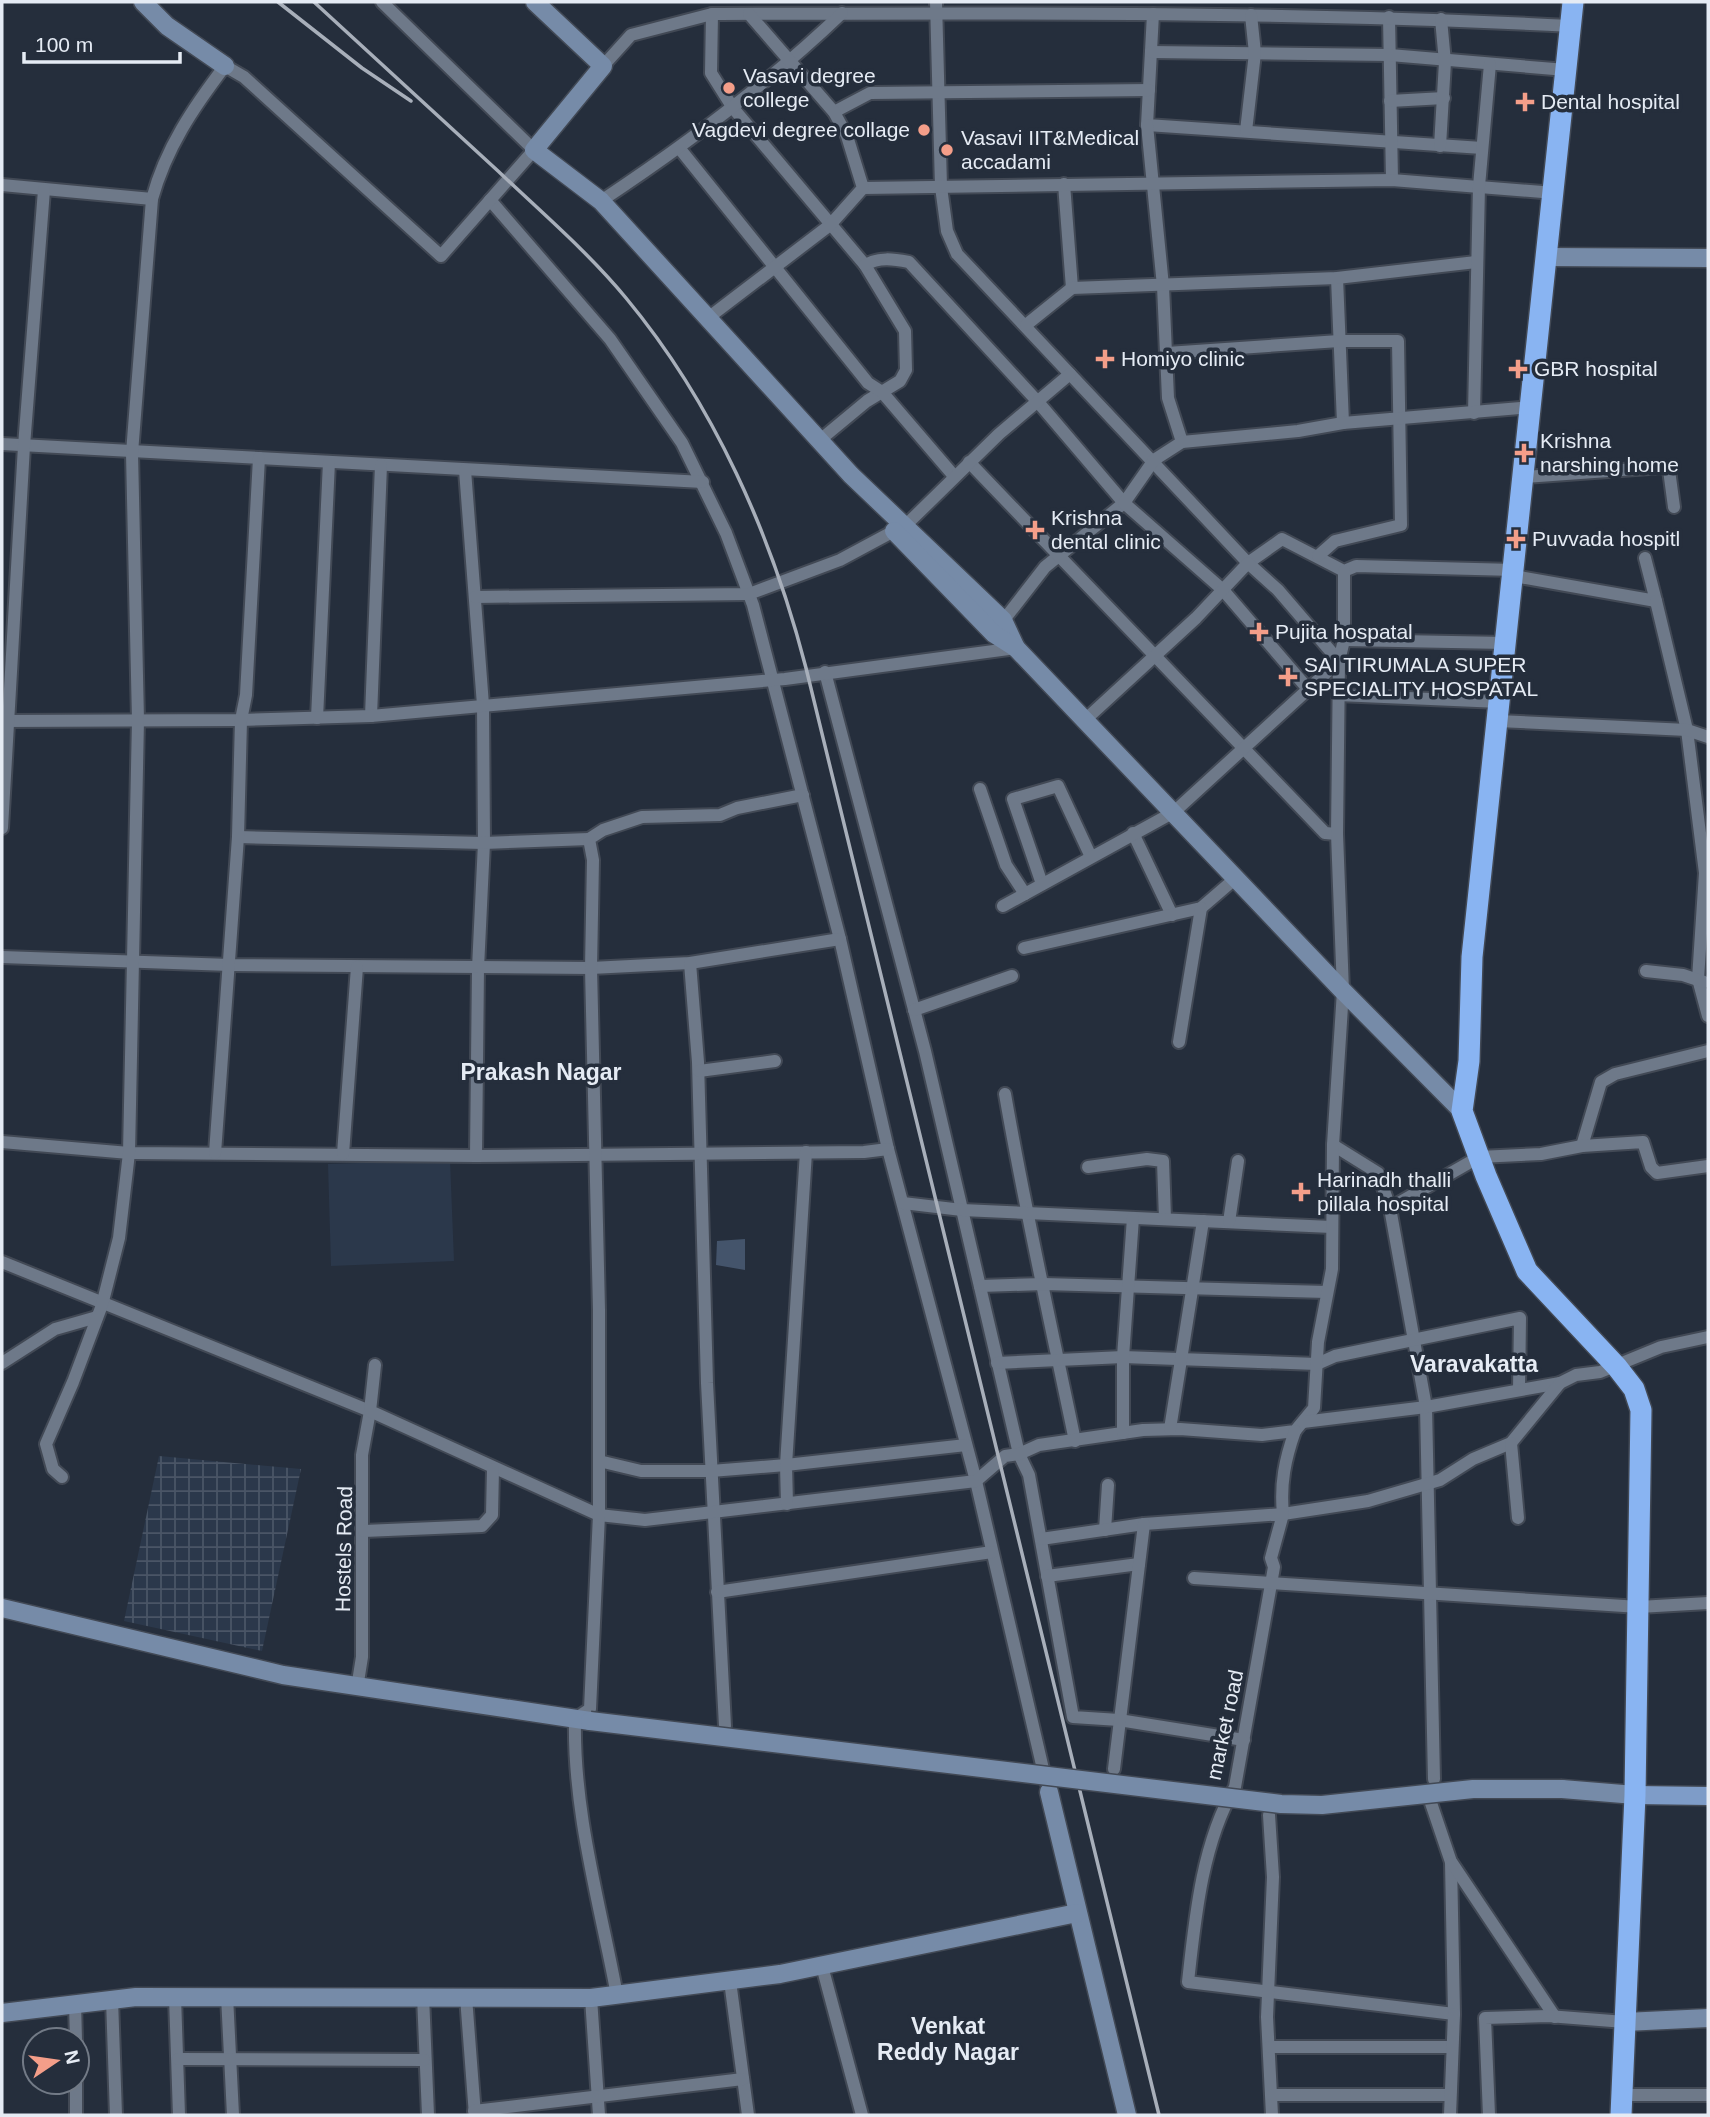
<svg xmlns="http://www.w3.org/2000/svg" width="1710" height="2117" font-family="Arial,sans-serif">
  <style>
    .built { fill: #2b384b }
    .industrial { fill: url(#industrial-grid) }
    .grass { fill: #44546b }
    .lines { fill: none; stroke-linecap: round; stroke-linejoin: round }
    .street-casing { stroke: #424955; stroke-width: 16 }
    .secondary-casing { stroke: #424955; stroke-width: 21 }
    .primary-casing { stroke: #424955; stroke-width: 21 }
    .highway-casing { stroke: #424955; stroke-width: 24 }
    .street { stroke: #6e7989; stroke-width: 12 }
    .secondary { stroke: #768ba8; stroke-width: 18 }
    .primary { stroke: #7e9cc8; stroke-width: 18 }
    .highway { stroke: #89b4f2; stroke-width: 21 }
    .rail { stroke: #a8afba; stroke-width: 3.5 }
    .secondary-bridge-casing { stroke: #424955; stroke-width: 21; stroke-linecap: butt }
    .secondary-bridge { stroke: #768ba8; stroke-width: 18 }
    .poi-dot { fill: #f49e89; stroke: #252e3c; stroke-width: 2.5 }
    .labels { text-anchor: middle; stroke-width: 7; stroke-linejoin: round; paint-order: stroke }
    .poi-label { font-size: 21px; fill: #e5ebf4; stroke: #252e3c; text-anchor: start }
    .street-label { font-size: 21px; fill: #e5ebf4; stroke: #252e3c }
    .neighbourhood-label { font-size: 23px; font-weight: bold; fill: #e5ebf4; stroke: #252e3c }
  </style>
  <defs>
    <pattern id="industrial-grid" width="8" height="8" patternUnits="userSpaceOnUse" patternTransform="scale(1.75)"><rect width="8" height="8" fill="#2b384b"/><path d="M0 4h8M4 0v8" fill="none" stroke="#4a5566"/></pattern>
  </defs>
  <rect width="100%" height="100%" fill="#252e3c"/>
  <path class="built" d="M450 1160 454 1261 331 1266 328 1164Z"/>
  <path class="industrial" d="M159 1456 301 1469 262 1651 124 1621Z"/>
  <path class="grass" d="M745 1239V1270L716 1265 717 1241Z"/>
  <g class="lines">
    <defs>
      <g id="street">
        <path d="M936 2 941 187 947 231 957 254 1248 563 1282 539 1344 571 1356 566 1515 570"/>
        <path d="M712 14 711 73 733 108 865 265 905 331 906 370 900 381 867 401 820 440"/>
        <path d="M1153 14 1147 125 1482 148"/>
        <path d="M1389 17 1392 180"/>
        <path d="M1151 52 1390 55 1566 70"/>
        <path d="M603 66 631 35 712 14C999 13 1285 11 1571 26"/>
        <path d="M1390 101 1444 98"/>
        <path d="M834 112 870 93 1149 90"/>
        <path d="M1147 125 1163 286 1168 398 1182 442"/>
        <path d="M1246 131 1255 53 1251 15"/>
        <path d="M1440 146 1445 62 1441 19"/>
        <path d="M680 149 868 383 882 392 954 476"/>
        <path d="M1064 184 1072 288"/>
        <path d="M2 185 152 199"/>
        <path d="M863 188 1392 180 1555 193"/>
        <path d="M490 200 610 339 682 443 726 533 753 605 840 939 888 1149 976 1481 1046 1782"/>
        <path d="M601 201C687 144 768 84 842 13"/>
        <path d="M865 265C879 257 893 259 909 262L1038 402 1124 503 1045 567 1000 625"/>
        <path d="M1337 278 1343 423"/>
        <path d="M708 318 830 225 863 188 847 136 834 112 749 14"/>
        <path d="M1026 325 1072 288 1337 278 1476 262"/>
        <path d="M1167 353 1339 341H1398L1401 525 1335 541 1318 556"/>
        <path d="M1474 413 1479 186 1490 64"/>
        <path d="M2 444 703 482"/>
        <path d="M969 462 1325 833 1337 834"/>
        <path d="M465 470 483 705 484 843 478 968 476 1156"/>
        <path d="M1525 477 1663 467 1669 470 1674 507"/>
        <path d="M1514 576 1656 601 1645 558"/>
        <path d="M475 597 749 594 840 560 907 524 999 434 1070 374"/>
        <path d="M1656 601 1687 730 1705 873 1698 979 1708 1016"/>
        <path d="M1344 640 1506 643"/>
        <path d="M825 672 925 1051 1019 1454 1029 1475 1073 1717 1119 1720 1244 1740"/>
        <path d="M1308 689 1223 590 1124 503 1154 460 1182 442 1298 431 1343 423 1532 407"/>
        <path d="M1338 695 1500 702"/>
        <path d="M371 716 381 465"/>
        <path d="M317 718 329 462"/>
        <path d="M1085 720 1196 618 1248 563 1278 590 1339 661"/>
        <path d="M2 721 241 720 371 716 785 679 1016 648"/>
        <path d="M1498 721 1687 730 1708 737"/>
        <path d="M980 789 1006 865 1025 894"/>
        <path d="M2 828 24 446 44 190"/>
        <path d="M1133 833 1172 915"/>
        <path d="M238 837 484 843 589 839"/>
        <path d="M1042 884 1013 799 1058 786 1091 857"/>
        <path d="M1003 906 1174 812 1339 661"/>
        <path d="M1024 948 1201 908 1237 877"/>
        <path d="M2 957 230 965 591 968 690 963 840 939"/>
        <path d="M690 963 698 1062 707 1383 725 1726"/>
        <path d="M1646 971 1683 975 1704 982"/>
        <path d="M914 1010 1012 976"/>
        <path d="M1179 1042 1201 908"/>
        <path d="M699 1071 775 1061"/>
        <path d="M1005 1094C1025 1210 1051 1325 1075 1441"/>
        <path d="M2 1142 129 1153 476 1156 864 1152 888 1149"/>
        <path d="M1333 1145 1378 1173 1390 1208 1426 1407 1434 1779"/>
        <path d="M1582 1146 1601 1082 1615 1074 1708 1051"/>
        <path d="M215 1153 238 837 241 720 246 695 259 458"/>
        <path d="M343 1154 357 967"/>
        <path d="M1088 1167 1147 1159 1163 1161 1165 1219"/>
        <path d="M903 1203 962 1210 1332 1227"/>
        <path d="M1390 1208 1479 1157 1541 1154 1582 1146 1643 1142 1651 1167 1657 1173 1708 1166"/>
        <path d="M1229 1222 1238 1161"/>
        <path d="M2 1262 370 1411 362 1455V1657L357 1688"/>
        <path d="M980 1286 1044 1284 1327 1292"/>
        <path d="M2 1363 55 1329 97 1317"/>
        <path d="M997 1363 1123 1357 1317 1364 1335 1356 1520 1318 1519 1390"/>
        <path d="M375 1365 370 1411 599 1515 645 1520 976 1481 1005 1456 1019 1454 1039 1445 1143 1430 1180 1429 1262 1435 1295 1431 1314 1408 1318 1342 1332 1269 1333 1145 1343 991 1337 834 1339 661 1344 640V571"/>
        <path d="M1303 1422 1426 1407 1560 1383"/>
        <path d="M1170 1429 1203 1221"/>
        <path d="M1295 1431C1285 1459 1280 1484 1283 1514L1368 1501 1440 1480 1473 1459 1511 1443 1560 1383 1576 1375 1600 1372 1661 1347 1708 1337"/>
        <path d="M1123 1433V1357L1133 1218"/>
        <path d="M1511 1443 1518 1518"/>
        <path d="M599 1461 641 1471H711L786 1465 806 1152"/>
        <path d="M62 1477 53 1469 46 1444 73 1382 102 1305 119 1238 129 1153 138 720 132 453 152 199C166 148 193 108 225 66L244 77 441 256 534 150 382 2"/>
        <path d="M787 1504 786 1465 966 1445"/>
        <path d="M1105 1530 1108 1485"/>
        <path d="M364 1531 482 1526 492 1515 493 1469"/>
        <path d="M1041 1539 1144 1524 1283 1514 1271 1558 1274 1567 1235 1787C1202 1843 1195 1918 1188 1982L1454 2014 1451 1862 1431 1803"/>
        <path d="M1047 1576 1139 1564"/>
        <path d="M1194 1578 1639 1607 1708 1603"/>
        <path d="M717 1592 992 1552"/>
        <path d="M1114 1769 1144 1524"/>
        <path d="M1269 1815 1273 1877 1267 2017 1272 2115"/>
        <path d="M1452 1863 1555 2017"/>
        <path d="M822 1966 862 2115"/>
        <path d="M730 1981 748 2115"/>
        <path d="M615 1985C598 1897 573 1808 575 1719L590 1709 599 1515V1310L591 968 593 860 589 839 603 830 642 817 720 815 737 808 803 795"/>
        <path d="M227 1996 233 2115"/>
        <path d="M423 1996 428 2115"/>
        <path d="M175 1997 179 2115"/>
        <path d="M466 1997 475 2115"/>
        <path d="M591 1998 599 2115"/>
        <path d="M112 1999 116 2115"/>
        <path d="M75 2003 76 2040"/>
        <path d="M1269 2047H1451"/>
        <path d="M178 2059 424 2060"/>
        <path d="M76 2082V2115"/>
        <path d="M1272 2095H1450"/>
        <path d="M1622 2095H1708"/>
        <path d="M474 2111 743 2079"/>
        <path d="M1450 2115 1454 2014"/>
        <path d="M1489 2115 1485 2018 1548 2016 1625 2022"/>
      </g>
      <g id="secondary">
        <path d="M143 2 167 26 225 66"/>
        <path d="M535 2 603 66 534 150 601 201 851 475 1003 620 1016 648"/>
        <path d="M1549 257 1708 258"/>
        <path d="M894 531 994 634 1016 648 1343 991 1462 1111"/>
        <path d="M2 1608 283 1675 590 1721"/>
        <path d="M1562 1789 1635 1795"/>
        <path d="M1049 1792 1127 2115"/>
        <path d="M2 2013 136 1997 591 1998 780 1974 1077 1913"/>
        <path d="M1625 2022 1708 2018"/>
      </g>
      <path id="primary" d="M1635 1795 1708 1796"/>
      <path id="highway" d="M1573 2 1472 957 1469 1061 1462 1111 1486 1176 1527 1271 1617 1367 1634 1389 1641 1410 1635 1795 1621 2115"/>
    </defs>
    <use href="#street" class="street-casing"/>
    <use href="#secondary" class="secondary-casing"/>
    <use href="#primary" class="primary-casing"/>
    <use href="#highway" class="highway-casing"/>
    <use href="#street" class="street"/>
    <use href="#secondary" class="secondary"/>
    <use href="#primary" class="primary"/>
    <use href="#highway" class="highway"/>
    <g class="rail">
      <path d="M278 2 362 68 411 101"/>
      <path d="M314 2C375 58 437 115 498 171 541 212 588 252 626 298 714 404 772 536 806 668L1159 2115"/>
    </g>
    <defs>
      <path id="secondary-bridge" d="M590 1721 1281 1804 1322 1805 1473 1789H1562"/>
    </defs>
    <use href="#secondary-bridge" class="secondary-bridge-casing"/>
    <use href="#secondary-bridge" class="secondary-bridge"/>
  </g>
  <g class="poi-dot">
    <circle cx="729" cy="88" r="7"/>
    <path d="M1521.5 91.5h7v7h7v7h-7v7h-7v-7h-7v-7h7z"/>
    <circle cx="924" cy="130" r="7"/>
    <circle cx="947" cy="150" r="7"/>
    <path d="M1101.5 348.5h7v7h7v7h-7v7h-7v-7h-7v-7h7z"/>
    <path d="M1514.5 358.5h7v7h7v7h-7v7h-7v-7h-7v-7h7z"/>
    <path d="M1520.5 442.5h7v7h7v7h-7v7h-7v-7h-7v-7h7z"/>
    <path d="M1031.5 519.5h7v7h7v7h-7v7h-7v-7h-7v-7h7z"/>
    <path d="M1512.5 528.5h7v7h7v7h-7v7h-7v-7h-7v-7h7z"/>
    <path d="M1255.5 621.5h7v7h7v7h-7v7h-7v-7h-7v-7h7z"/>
    <path d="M1284.5 666.5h7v7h7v7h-7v7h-7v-7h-7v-7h7z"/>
    <path d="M1297.5 1181.5h7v7h7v7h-7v7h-7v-7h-7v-7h7z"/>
  </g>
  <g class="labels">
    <g class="poi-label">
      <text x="743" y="83">Vasavi degree<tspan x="743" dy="24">college</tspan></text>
      <text x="1541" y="109">Dental hospital</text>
      <text x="910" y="137" text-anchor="end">Vagdevi degree collage</text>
      <text x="961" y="145">Vasavi IIT&amp;Medical<tspan x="961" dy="24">accadami</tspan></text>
      <text x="1121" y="366">Homiyo clinic</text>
      <text x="1534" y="376">GBR hospital</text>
      <text x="1540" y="448">Krishna<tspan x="1540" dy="24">narshing home</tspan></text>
      <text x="1051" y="525">Krishna<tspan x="1051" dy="24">dental clinic</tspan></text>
      <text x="1532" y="546">Puvvada hospitl</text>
      <text x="1275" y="639">Pujita hospatal</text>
      <text x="1304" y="672">SAI TIRUMALA SUPER<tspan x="1304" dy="24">SPECIALITY HOSPATAL</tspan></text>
      <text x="1317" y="1187">Harinadh thalli<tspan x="1317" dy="24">pillala hospital</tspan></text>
    </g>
    <g class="street-label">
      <text transform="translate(344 1549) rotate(-89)" y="7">Hostels Road</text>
      <text transform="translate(1225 1725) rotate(-78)" y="7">market road</text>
    </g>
    <g class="neighbourhood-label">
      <text x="541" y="1080">Prakash Nagar</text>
      <text x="1474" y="1372">Varavakatta</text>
      <text x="948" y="2034">Venkat<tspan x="948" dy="26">Reddy Nagar</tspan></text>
    </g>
  </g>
  <rect width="1710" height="2117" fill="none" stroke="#e5ebf4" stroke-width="7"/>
  <g transform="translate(56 2061) rotate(77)"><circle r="33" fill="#252e3c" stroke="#727a86" stroke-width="2"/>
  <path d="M0-5L12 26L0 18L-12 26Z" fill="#f49e89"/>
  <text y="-10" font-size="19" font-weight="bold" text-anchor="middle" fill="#e5ebf4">N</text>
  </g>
  <path d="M24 52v10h156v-10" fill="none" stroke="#e5ebf4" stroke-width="3.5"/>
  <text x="35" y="52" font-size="21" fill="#e5ebf4" stroke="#252e3c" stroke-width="5" paint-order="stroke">100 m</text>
</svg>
